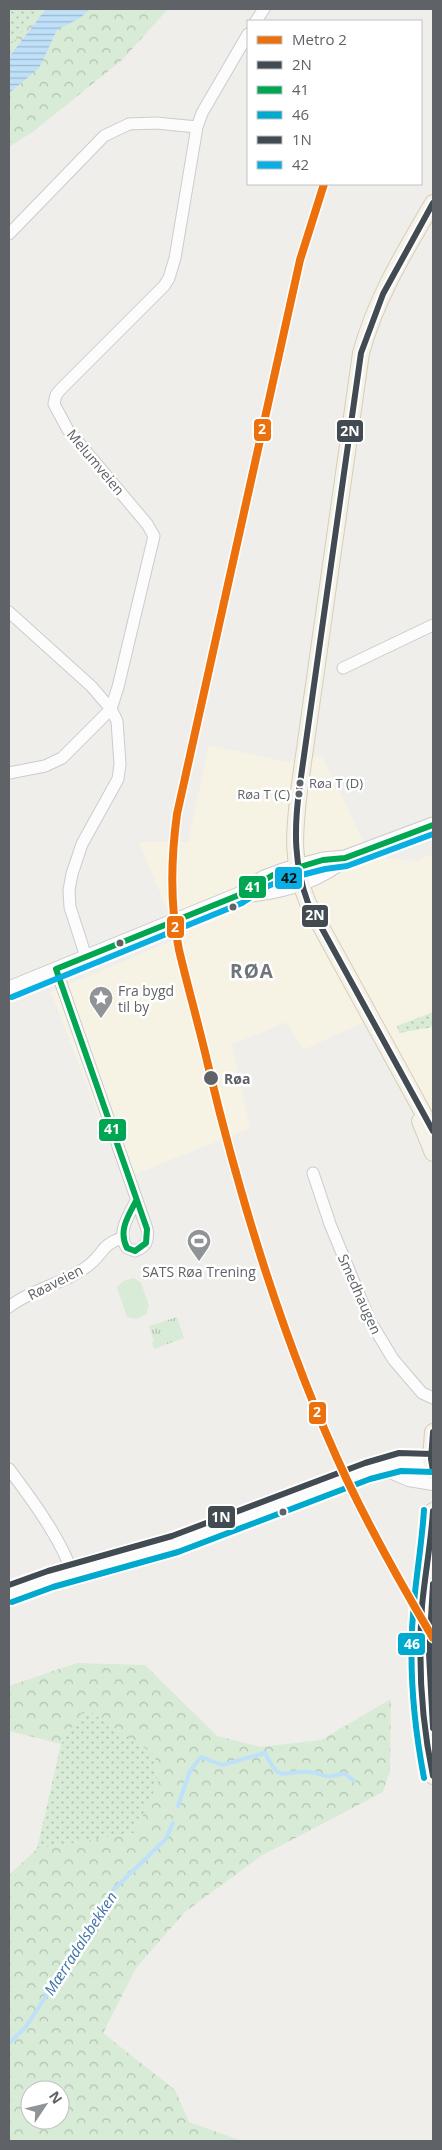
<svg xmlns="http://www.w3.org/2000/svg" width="442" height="2150" viewBox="0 0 442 2150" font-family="'Open Sans',sans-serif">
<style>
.commercial{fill:#f7f3e4}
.grass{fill:url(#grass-dots)}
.forest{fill:url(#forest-crowns);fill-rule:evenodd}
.park{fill:url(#park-tufts)}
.garden{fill:#d8ebd6}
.water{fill:url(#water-rules)}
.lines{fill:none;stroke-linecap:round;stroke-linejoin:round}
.stream{stroke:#bfe0f9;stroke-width:4}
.minor-casing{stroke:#cbcccc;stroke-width:13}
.tertiary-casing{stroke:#cbcccc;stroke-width:16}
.secondary-casing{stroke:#cacacb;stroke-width:17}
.primary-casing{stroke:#d7ceb8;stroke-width:18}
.minor{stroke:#fdfcfc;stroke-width:11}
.tertiary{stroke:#fdfcfc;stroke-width:14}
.secondary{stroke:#fdfcfc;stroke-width:15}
.primary{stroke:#f4f2e9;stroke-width:16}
.bus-1-casing{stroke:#fff;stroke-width:10}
.bus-2-casing{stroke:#fff;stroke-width:10}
.bus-3-casing{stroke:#fff;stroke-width:10}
.bus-4-casing{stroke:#fff;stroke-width:10}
.bus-5-casing{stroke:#fff;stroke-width:10}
.bus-1{stroke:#424a52;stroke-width:6}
.bus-2{stroke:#00a651;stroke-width:6}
.bus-3{stroke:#00a9ce;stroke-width:6}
.bus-4{stroke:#424a52;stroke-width:6}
.bus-5{stroke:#0aaee3;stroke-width:6}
.metro-1-casing{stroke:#fff;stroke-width:11}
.metro-1{stroke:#ec700c;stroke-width:8}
.bus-dot{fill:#5f6368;stroke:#fff;stroke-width:2}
.labels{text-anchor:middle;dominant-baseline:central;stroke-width:5;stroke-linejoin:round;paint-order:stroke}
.bus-label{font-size:13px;fill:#5f6368;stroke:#fff;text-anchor:start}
.street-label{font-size:14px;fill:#5f6368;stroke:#fff}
.poi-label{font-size:14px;fill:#5f6368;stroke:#fff;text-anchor:start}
.stop-label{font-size:14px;font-weight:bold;fill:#5f6368;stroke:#fff;text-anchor:start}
.water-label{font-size:15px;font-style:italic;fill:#4174aa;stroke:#fff}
.district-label{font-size:19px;font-weight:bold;letter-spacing:1px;fill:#70757a;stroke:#fff}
.line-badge{stroke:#fff;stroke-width:2}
.badge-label{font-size:14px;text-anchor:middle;font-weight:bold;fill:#fff}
.pale-badge-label{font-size:14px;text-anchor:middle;font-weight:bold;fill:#111}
</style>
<defs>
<pattern id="grass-dots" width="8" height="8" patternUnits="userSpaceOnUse" patternTransform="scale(1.25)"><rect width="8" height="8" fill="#d8ebd6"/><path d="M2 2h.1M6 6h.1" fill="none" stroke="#b2c2b1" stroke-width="1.8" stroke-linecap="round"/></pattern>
<pattern id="forest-crowns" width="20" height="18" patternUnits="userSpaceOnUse" patternTransform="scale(1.25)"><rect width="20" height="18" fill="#d8ebd6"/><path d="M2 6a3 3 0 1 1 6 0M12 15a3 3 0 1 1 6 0" fill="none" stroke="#b2c2b1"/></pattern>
<pattern id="park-tufts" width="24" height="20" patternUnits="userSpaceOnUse" patternTransform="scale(1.25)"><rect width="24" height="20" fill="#d8ebd6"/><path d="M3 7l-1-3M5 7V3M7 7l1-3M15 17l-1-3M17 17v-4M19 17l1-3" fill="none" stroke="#b2c2b1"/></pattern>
<pattern id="water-rules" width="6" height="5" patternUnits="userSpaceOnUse" patternTransform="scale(1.25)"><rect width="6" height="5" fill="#bfe0f9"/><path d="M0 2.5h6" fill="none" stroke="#9eb9cd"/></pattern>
</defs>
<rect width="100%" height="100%" fill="#efeeea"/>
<!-- commercial -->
<path class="commercial" d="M209,745L285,762L322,756L371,857L416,861L433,854V1117L378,1015L303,1050L287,1022L232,1044L250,1128L123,1179L51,992L179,938L139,842H188Z"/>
<!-- grass -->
<path class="grass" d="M9,9H43L9,47Z
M433,1012V1027L399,1033L397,1026Z
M85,1708L155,1755L158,1783L134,1833L37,1849L61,1744Z"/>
<!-- forest -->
<path class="forest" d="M43,9H168L122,60L34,131L9,147V47Z
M77,1663L145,1665L217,1736L261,1747L321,1740L391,1699L390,1771L383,1792L261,1856L185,1912L136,1968L103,2033L175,2090L189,2122L242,2141H9V1875L37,1849L134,1833L158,1783L155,1755L85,1708L61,1744L9,1731V1686ZM30,2090H60V2120H30Z"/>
<!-- park -->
<path class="park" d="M177,1317L184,1338L154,1349L152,1342L154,1341L149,1326Z"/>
<!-- garden -->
<path class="garden" d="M134,1278L141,1283L149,1305L146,1314L136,1319L127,1317L117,1288L123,1281Z"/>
<!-- water -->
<path class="water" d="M46,9H90L80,18L57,30L39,68L9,93V57Z"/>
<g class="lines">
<!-- stream -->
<path class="stream" d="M178,1806L190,1771L201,1757L222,1765L265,1753C281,1785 282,1770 309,1772C328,1774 322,1780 344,1773L354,1781
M9,2043L25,2028L87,1934L113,1890L166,1839L173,1823"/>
<defs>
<path id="minor" d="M256,21L264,9
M9,234L104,136L129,124L156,123L197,127L202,113L248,34
M9,612L91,686L111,709L117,721L120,764L118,779L82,844L72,874L69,890L70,907L86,957
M343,668L433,625
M9,773L45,766L62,758L111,709L118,687L154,536L147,524L68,430L54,404L56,395L60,390L164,286L169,278L175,258L197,127
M56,969L147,1229C149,1241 146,1247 135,1251L127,1248C116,1233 129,1215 136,1201
M313,1173L330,1224L370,1321L393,1359L422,1393L433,1398
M9,1307C33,1288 65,1284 89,1265C104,1253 101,1245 122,1238
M9,1469C30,1497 62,1540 72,1573"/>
<path id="tertiary" d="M383,1468L409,1479L433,1483
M9,1594L50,1579L175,1544L367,1471L400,1462L433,1463"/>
<path id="secondary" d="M241,895C278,892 316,883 345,858
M9,989L239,895L264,878L283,871L323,860L345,858L433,825"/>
<path id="primary" d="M433,203C405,251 376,298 361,353L299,791C294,833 291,863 308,903L433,1131
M420,1121L433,1153
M433,1432L431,1459L433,1471
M433,1511C432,1533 428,1556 425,1579C417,1644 418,1711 433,1776"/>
</defs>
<!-- minor casing -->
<use href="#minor" class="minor-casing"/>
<!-- tertiary casing -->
<use href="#tertiary" class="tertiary-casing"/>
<!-- secondary casing -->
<use href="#secondary" class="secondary-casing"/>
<!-- primary casing -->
<use href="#primary" class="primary-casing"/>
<!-- minor -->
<use href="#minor" class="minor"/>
<!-- tertiary -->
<use href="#tertiary" class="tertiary"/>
<!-- secondary -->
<use href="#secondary" class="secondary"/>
<!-- primary -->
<use href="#primary" class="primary"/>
<defs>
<path id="bus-1" d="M433,203L383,294L361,353L299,791C294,830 294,865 308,903L433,1131
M433,1432L431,1459L433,1471
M433,1511C431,1543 425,1574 422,1606C418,1663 421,1719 433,1776"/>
<path id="bus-2" d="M136,1201C128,1216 118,1231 127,1248L135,1251L146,1243L147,1229L56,969L239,895L273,875L323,860L345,858L433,825"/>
<path id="bus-3" d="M424,1510C422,1541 417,1571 414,1602C408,1661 413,1720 424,1778
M12,1602L53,1587L178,1552L370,1479L401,1471L433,1472"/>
<path id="bus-4" d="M433,1584L429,1653L433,1728
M9,1585L48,1571L172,1536L365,1463L399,1453L433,1454"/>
<path id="bus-5" d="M12,997L242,903L268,886L286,879L325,869L347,866L433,834"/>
</defs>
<!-- bus-1 casing -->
<use href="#bus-1" class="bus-1-casing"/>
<!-- bus-2 casing -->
<use href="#bus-2" class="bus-2-casing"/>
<!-- bus-3 casing -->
<use href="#bus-3" class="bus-3-casing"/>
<!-- bus-4 casing -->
<use href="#bus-4" class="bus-4-casing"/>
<!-- bus-5 casing -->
<use href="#bus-5" class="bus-5-casing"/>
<!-- bus-1 -->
<use href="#bus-1" class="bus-1"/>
<!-- bus-2 -->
<use href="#bus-2" class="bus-2"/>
<!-- bus-3 -->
<use href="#bus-3" class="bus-3"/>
<!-- bus-4 -->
<use href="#bus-4" class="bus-4"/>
<!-- bus-5 -->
<use href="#bus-5" class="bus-5"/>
<defs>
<path id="metro-1" d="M324,184L300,260L177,814C171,858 170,906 179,950C188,988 199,1026 208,1065C242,1207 285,1348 347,1480C373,1534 402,1586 433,1638"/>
</defs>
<!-- metro-1 casing -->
<use href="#metro-1" class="metro-1-casing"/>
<!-- metro-1 -->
<use href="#metro-1" class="metro-1"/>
</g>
<!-- icons -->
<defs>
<symbol id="sight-pin" viewBox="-11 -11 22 30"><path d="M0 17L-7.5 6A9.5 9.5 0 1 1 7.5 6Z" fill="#919496" stroke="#fff"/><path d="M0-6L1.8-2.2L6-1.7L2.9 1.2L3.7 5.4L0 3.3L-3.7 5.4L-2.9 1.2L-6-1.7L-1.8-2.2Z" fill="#fff"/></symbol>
<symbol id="stadium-pin" viewBox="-11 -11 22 30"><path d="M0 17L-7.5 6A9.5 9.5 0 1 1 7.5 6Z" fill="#919496" stroke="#fff"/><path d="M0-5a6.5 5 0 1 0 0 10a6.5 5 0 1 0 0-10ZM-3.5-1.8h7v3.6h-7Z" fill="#fff"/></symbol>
</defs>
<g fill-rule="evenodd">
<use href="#sight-pin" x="87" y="984" width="28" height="38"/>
<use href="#stadium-pin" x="185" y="1227" width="28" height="38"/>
</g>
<!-- markers -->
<g class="bus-dot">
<circle cx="300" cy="783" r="4.5"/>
<circle cx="299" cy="794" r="4.5"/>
<circle cx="233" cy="907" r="4.5"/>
<circle cx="120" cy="943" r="4.5"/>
<circle cx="211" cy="1078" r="8"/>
<circle cx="283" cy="1512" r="4.5"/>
</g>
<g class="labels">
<!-- bus labels -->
<g class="bus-label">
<text x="309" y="783">Røa T (D)</text>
<text x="290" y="794" text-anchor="end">Røa T (C)</text>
</g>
<!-- street labels -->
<g class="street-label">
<text transform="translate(96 462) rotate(50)">Melumveien</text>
<text transform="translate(55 1282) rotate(-27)">Røaveien</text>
<text transform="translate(360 1294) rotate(66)">Smedhaugen</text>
</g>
<!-- poi labels -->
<g class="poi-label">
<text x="118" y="990">Fra bygd<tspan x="118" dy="16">til by</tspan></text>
<text x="199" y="1271" text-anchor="middle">SATS Røa Trening</text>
</g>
<!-- stop labels -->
<g class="stop-label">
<text x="224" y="1078">Røa</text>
</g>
<!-- water labels -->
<g class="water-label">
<text transform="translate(80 1943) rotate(-57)">Mærradalsbekken</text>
</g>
<!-- district labels -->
<g class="district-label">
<text x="252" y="971">RØA</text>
</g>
</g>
<g class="line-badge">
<rect x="253" y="418" width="19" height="24" rx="5" fill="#ec700c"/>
<rect x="336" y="419" width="28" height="24" rx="5" fill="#424a52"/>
<rect x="274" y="866" width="29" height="24" rx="5" fill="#0aaee3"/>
<rect x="238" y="875" width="29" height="24" rx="5" fill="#00a651"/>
<rect x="301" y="904" width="28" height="24" rx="5" fill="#424a52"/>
<rect x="166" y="915" width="19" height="24" rx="5" fill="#ec700c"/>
<rect x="98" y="1118" width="29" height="24" rx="5" fill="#00a651"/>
<rect x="308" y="1401" width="19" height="24" rx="5" fill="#ec700c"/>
<rect x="207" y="1505" width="29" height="24" rx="5" fill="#424a52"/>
<rect x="397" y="1632" width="29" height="24" rx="5" fill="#00a9ce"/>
</g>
<g class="badge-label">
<text x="262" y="434">2</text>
<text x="350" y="436">2N</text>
<text x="253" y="892">41</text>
<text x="315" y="920">2N</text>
<text x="175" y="932">2</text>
<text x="112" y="1134">41</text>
<text x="317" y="1417">2</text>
<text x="221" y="1522">1N</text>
<text x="412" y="1649">46</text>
</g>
<g class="pale-badge-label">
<text x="289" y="883">42</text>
</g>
<!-- border -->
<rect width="442" height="2150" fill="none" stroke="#5f6368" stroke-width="20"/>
<!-- legend -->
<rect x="247" y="20" width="175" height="165" fill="#ffffff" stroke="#bfc1c3"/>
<rect x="257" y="36" width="25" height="8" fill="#ec700c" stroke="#bfc1c3"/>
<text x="292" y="45" font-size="15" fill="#5f6368">Metro 2</text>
<rect x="257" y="61" width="25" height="8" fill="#424a52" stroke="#bfc1c3"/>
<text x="292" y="70" font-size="15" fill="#5f6368">2N</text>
<rect x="257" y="86" width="25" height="8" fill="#00a651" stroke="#bfc1c3"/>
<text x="292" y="95" font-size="15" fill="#5f6368">41</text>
<rect x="257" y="111" width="25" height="8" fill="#00a9ce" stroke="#bfc1c3"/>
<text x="292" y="120" font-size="15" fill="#5f6368">46</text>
<rect x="257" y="136" width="25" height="8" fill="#424a52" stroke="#bfc1c3"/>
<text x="292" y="145" font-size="15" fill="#5f6368">1N</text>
<rect x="257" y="161" width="25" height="8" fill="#0aaee3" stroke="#bfc1c3"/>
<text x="292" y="170" font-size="15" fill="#5f6368">42</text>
<!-- north arrow -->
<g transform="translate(45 2105) rotate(55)"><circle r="24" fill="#ffffff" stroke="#bfc1c3"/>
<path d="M0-4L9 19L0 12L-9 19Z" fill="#919496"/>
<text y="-8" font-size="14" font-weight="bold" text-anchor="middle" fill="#5f6368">N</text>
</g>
</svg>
